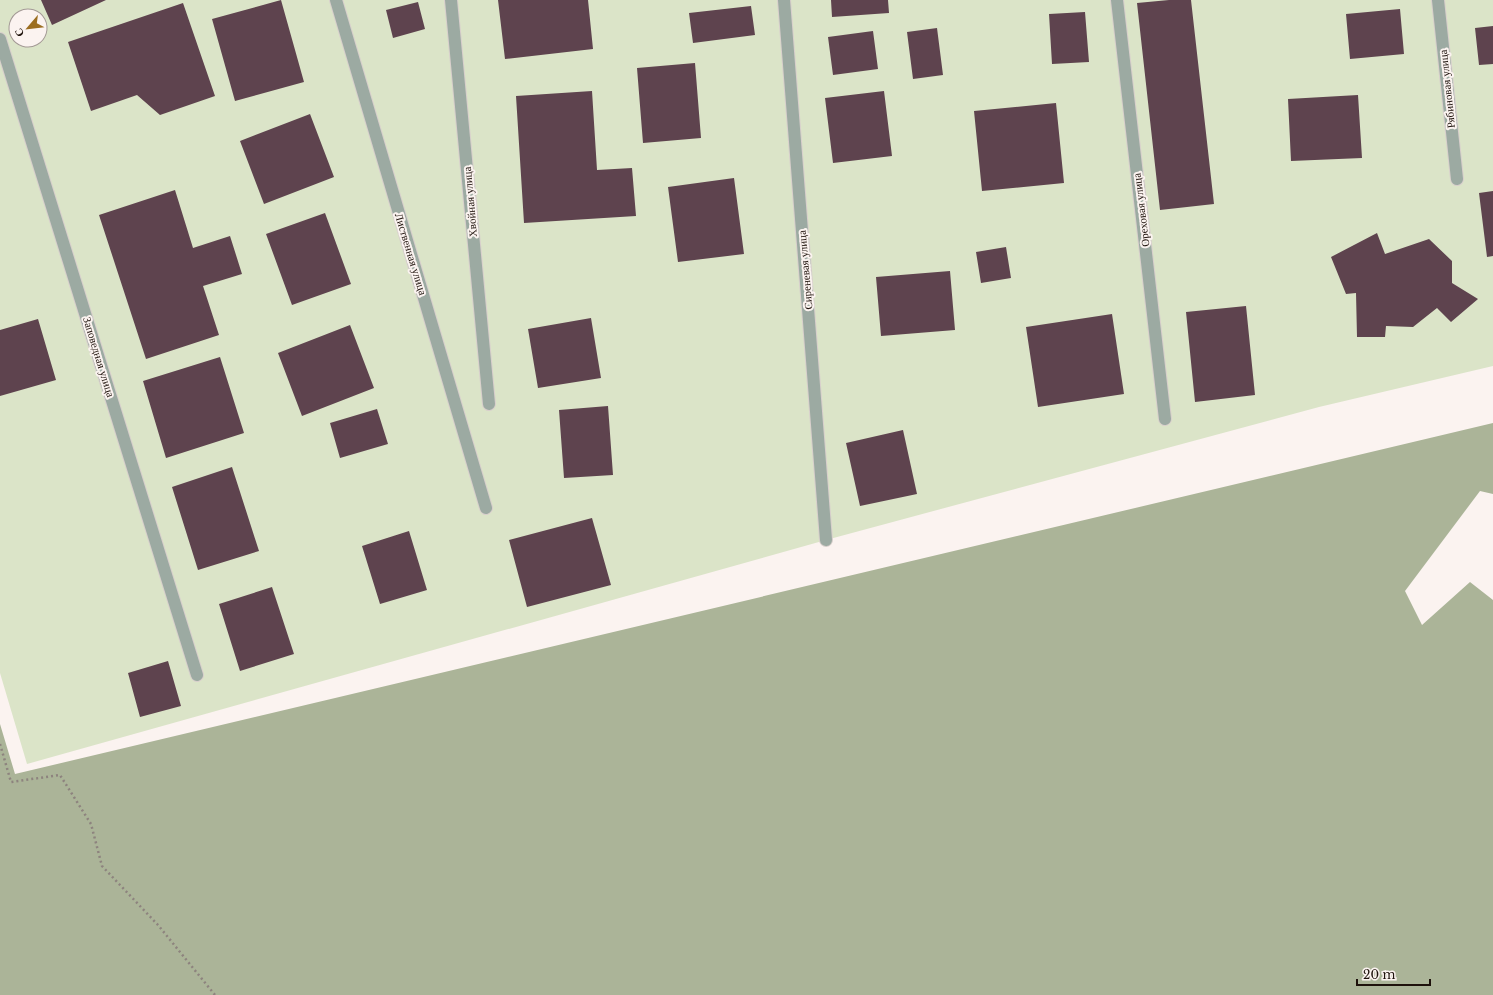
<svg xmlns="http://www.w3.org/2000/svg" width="1493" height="995" viewBox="0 0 1493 995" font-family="'Libre Baskerville',serif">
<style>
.green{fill:#dbe4c8;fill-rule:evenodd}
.forest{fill:#abb498}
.building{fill:#5e434e}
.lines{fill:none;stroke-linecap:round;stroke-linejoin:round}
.street-casing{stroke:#d8cfcc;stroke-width:14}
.path{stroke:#8d837e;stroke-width:2.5;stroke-dasharray:2 3;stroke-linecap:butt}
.street{stroke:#9caaa2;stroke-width:12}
.labels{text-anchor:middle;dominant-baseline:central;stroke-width:4;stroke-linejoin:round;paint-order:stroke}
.street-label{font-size:11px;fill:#1e120c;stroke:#fbf3f0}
</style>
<rect width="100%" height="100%" fill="#fbf3f0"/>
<!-- green -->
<path class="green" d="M0,0H1493V366L1319,407L826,540L27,764L0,673ZM16,16H40V40H16Z"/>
<!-- forest -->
<path class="forest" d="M1493,423V494L1480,491L1405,591L1422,625L1470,582L1493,600V995H0V724L15,774Z"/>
<!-- building -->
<path class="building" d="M41,0H106L52,25Z
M281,0L304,82L235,101L212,19Z
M498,0H588L593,49L505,59Z
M831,0H888L889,13L832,17Z
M1169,0H1191L1214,204L1160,210L1137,3Z
M418,2L425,29L393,38L386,10Z
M183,3L215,96L160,115L137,95L91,111L68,42Z
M751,6L755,35L693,43L689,13Z
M1400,9L1404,54L1350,59L1346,14Z
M1085,12L1089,62L1052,64L1049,14Z
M1493,26V64L1479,65L1475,28Z
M937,28L943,75L913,79L907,32Z
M873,31L878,69L833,75L828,37Z
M695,63L701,138L643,143L637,68Z
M592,91L597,170L632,168L636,216L524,223L516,96Z
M884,91L892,156L833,163L825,98Z
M1358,95L1362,158L1291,161L1288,99Z
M1056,103L1064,183L982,191L974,111Z
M310,114L334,177L264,204L240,141Z
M734,178L744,254L678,262L668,187Z
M175,190L193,248L230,236L242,274L203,286L219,335L146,359L99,215Z
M1493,191V256L1487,257L1479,193Z
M325,213L351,284L292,305L266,234Z
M1377,233L1385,254L1429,239L1452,261V283L1478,299L1451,322L1437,308L1413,327L1386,326L1385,337H1357L1356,293L1346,294L1331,257Z
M1006,247L1011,278L981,283L976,252Z
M950,271L955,330L881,336L876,277Z
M1246,306L1255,395L1195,402L1186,312Z
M1112,314L1124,394L1038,407L1026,327Z
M591,318L601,378L538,388L528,329Z
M38,319L56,380L0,396V330Z
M350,325L374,388L302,416L278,353Z
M220,357L244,433L166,458L143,381Z
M608,406L613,475L564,478L559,410Z
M377,409L388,444L340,458L330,423Z
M903,430L917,494L860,506L846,443Z
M232,467L259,551L198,570L172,487Z
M592,518L611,585L527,607L509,540Z
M409,531L427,590L380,604L362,546Z
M272,587L294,654L240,671L219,604Z
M168,661L181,706L140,717L128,673Z"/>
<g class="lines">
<defs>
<path id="street" d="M336,0L486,508
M451,0L489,404
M784,0L826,540
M1117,0L1165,419
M1438,0L1457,179
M0,39L197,675"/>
</defs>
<!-- street casing -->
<use href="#street" class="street-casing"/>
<!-- path -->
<path class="path" d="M0,744L11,782L60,775L91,824L102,866L158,925L215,995"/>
<!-- street -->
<use href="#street" class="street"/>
</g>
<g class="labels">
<!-- street labels -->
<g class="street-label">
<text transform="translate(1447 89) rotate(-96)">Рябиновая улица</text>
<text transform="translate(470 202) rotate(-95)">Хвойная улица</text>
<text transform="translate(1141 210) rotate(-97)">Ореховая улица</text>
<text transform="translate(411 254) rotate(73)">Лиственная улица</text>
<text transform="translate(805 270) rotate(-95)">Сиреневая улица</text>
<text transform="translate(99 357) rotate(73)">Заповедная улица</text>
</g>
</g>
<!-- north arrow -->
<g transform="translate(28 28) rotate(242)"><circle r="19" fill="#fbf3f0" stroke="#a39995"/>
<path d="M0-3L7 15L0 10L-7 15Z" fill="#9c6e20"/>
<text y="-6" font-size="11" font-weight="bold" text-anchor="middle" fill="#1e120c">С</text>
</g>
<!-- scale -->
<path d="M1357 979v6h73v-6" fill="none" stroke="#1e120c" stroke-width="2"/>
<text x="1363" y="979" font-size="12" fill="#1e120c" stroke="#fbf3f0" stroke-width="3" paint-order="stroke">20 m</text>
</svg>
